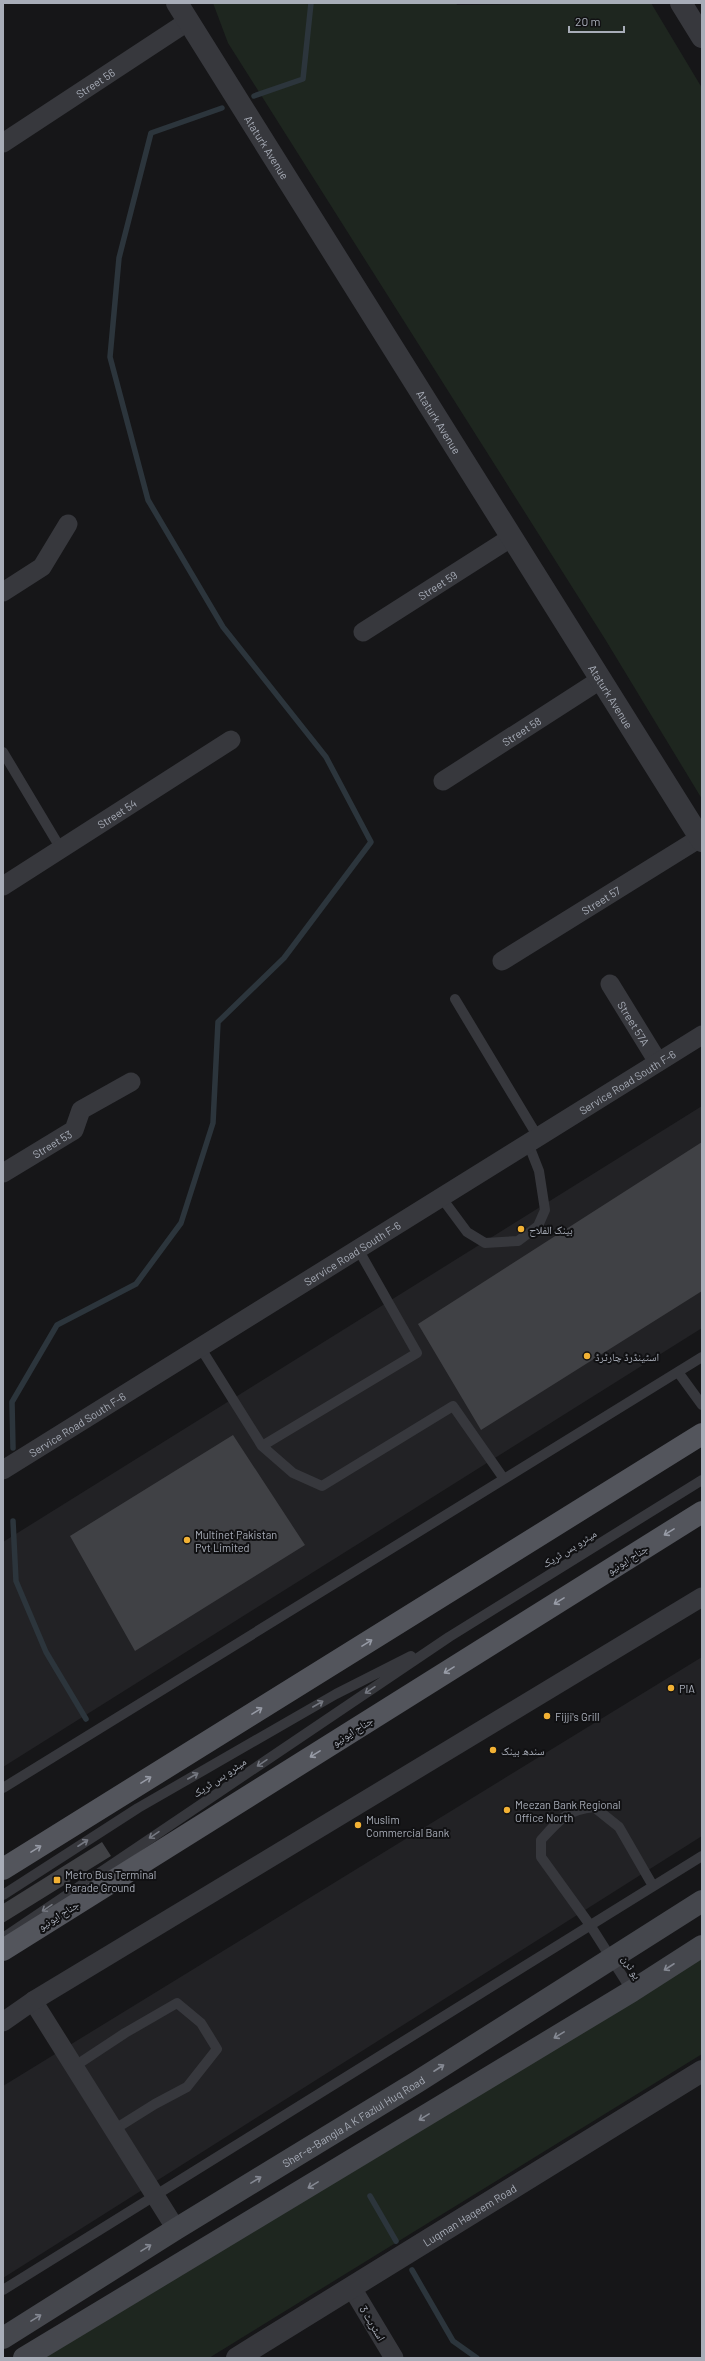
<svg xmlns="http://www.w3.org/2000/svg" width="705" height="2361" viewBox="0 0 705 2361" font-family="Barlow,'Noto Naskh Arabic',sans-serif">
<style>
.built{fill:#222225}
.green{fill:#1e261f}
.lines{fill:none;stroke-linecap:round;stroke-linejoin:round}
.stream{stroke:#2c353c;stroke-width:5.5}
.building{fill:#404145}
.service{stroke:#37383d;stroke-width:10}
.minor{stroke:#37383d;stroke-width:19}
.tertiary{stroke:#37383d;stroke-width:22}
.secondary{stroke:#45474d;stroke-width:22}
.primary{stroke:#53555c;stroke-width:22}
.oneway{stroke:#979ba6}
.oneway2{stroke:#757881}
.oneway3{stroke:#858993}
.poi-dot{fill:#f2b134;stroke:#111113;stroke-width:1.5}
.labels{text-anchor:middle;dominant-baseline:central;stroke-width:4;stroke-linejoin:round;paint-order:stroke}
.street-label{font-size:11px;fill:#a8adb8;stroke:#111113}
.poi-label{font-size:11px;fill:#a8adb8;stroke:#111113;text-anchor:start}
</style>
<rect width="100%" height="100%" fill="#161618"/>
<!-- built -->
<path class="built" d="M702,1106V1328L3,1767V1542Z
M702,1657V1836L3,2278V2086Z"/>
<!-- green -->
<path class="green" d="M213,3H456L457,5L651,3L702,88V799L605,639L228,43Z
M702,1940V2054L209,2358H43Z"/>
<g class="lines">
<!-- stream -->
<path class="stream" d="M254,96L303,79L311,3
M13,1448L12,1402L57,1325L136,1284L181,1223L213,1123L218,1022L284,958L371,842L326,757L223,627L148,500L110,357L119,258L151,133L222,108
M13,1521L16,1581L46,1652L86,1719
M370,2196L396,2241
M412,2270L453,2341L477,2358"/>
</g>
<!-- building -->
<path class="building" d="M702,1142V1291L481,1430L418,1324Z
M233,1435L305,1545L135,1651L70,1536Z
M102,1842L111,1856L3,1923V1904Z"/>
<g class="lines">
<!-- service -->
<path class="service" d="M3,752L61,849
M455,999L538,1137
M441,1197L467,1232L485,1243L518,1241L538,1226L545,1210L539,1171L528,1143
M200,1347L262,1446L293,1473L322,1486L453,1406L504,1479
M678,1372L702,1405
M262,1446L417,1353L358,1249
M3,1788L702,1357
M3,1895L138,1808L336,1694L411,1656
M6,1936L449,1637L702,1480
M632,1991L590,1925L541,1857V1840C559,1820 567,1810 594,1807L619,1827L653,1886
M75,2066L125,2033L177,2003L201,2023L217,2049L187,2087L155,2104L115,2129
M3,2290L702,1856"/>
<!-- minor -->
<g class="minor">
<path id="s1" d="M3,143L187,22"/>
<path d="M3,592L42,567L68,524"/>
<path id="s2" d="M363,632L512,537"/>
<path id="s3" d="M443,781L600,680"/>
<path id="s4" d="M3,886L231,740"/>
<path id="s5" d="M502,961L700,838"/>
<path id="s6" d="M610,984L658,1062"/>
<path id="s7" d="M3,1173L74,1130L81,1110L131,1082"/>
<path id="s8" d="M3,1470L702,1035"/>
<path d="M33,2001L176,2229"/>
<path d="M3,2022L33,2001L702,1597"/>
<path d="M352,2288L394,2358"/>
</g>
<!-- tertiary -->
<g class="tertiary">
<path id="s9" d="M177,3L702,841"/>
<path d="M681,3L702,37"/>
<path id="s10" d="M237,2358L702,2071"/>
</g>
<!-- secondary -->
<g class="secondary">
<path id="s11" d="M3,2338L176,2229L417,2082L702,1901"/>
<path d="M24,2358L632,1991L702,1946"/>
</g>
<!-- primary -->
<path class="primary" d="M3,1869L702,1434
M3,1950L702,1512"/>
</g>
<!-- one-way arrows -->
<defs><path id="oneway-shaft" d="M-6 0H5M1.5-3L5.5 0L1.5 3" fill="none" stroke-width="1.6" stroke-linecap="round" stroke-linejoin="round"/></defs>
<g class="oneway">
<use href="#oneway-shaft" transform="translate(669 1532) rotate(148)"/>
<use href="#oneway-shaft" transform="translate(559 1601) rotate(148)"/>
<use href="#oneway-shaft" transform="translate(367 1643) rotate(-32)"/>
<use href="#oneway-shaft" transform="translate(449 1670) rotate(148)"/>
<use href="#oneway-shaft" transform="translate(257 1711) rotate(-32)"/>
<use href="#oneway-shaft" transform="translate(315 1754) rotate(148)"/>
<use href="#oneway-shaft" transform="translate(146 1780) rotate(-32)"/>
<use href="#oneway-shaft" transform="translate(36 1849) rotate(-32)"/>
</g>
<g class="oneway2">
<use href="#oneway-shaft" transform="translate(370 1690) rotate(146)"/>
<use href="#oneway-shaft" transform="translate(318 1704) rotate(-30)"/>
<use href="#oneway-shaft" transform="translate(262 1763) rotate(146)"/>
<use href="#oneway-shaft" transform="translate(193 1776) rotate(-30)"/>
<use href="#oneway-shaft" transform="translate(154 1835) rotate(146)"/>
<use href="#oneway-shaft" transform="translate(83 1843) rotate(-33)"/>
<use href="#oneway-shaft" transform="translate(47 1908) rotate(146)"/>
</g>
<g class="oneway3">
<use href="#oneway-shaft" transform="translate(669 1967) rotate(147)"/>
<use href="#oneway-shaft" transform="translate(559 2035) rotate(149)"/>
<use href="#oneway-shaft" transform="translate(439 2068) rotate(-33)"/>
<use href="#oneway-shaft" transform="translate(424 2117) rotate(149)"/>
<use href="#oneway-shaft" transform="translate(256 2180) rotate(-31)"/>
<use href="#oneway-shaft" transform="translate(313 2185) rotate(149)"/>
<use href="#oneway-shaft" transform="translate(146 2248) rotate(-32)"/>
<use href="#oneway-shaft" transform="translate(36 2318) rotate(-32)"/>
</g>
<!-- markers -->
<g class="poi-dot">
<circle cx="521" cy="1229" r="4"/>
<circle cx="587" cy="1356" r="4"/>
<circle cx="187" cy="1540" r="4"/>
<circle cx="671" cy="1688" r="4"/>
<circle cx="547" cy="1716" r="4"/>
<circle cx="493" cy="1750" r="4"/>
<circle cx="507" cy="1810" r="4"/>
<circle cx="358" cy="1825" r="4"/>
<rect x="53" y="1876" width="8" height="8" rx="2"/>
</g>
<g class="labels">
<!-- street labels -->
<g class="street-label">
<text stroke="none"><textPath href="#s1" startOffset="110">Street 56</textPath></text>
<text stroke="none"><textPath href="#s9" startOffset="170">Ataturk Avenue</textPath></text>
<text stroke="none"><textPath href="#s9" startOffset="494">Ataturk Avenue</textPath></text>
<text stroke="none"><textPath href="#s2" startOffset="88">Street 59</textPath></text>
<text stroke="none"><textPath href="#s9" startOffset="818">Ataturk Avenue</textPath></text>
<text stroke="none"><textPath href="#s3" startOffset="93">Street 58</textPath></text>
<text stroke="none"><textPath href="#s4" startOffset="135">Street 54</textPath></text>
<text stroke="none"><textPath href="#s5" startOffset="116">Street 57</textPath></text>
<text stroke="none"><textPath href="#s6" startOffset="46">Street 57A</textPath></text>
<text stroke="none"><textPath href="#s8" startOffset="735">Service Road South F-6</textPath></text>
<text stroke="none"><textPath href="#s7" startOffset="57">Street 53</textPath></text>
<text stroke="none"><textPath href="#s8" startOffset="411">Service Road South F-6</textPath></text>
<text stroke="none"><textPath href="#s8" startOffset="87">Service Road South F-6</textPath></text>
<text transform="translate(569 1548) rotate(-32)">میٹرو بس ٹریک</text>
<text transform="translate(627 1559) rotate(-32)">جناح ایونیو</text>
<text transform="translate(352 1731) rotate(-32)">جناح ایونیو</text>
<text transform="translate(219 1777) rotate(-34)">میٹرو بس ٹریک</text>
<text transform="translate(58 1915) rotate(-32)">جناح ایونیو</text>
<text transform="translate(632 1967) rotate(58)">یو ٹرن</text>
<text stroke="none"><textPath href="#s11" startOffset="412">Sher-e-Bangla A K Fazlul Huq Road</textPath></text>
<text stroke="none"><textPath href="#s10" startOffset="273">Luqman Haqeem Road</textPath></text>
<text transform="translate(373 2323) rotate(59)">اسٹریٹ 3</text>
</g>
<!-- poi labels -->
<g class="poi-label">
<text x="529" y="1229">بینک الفلاح</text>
<text x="595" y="1356">اسٹینڈرڈ چارٹرڈ</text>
<text x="195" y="1534">Multinet Pakistan<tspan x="195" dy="13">Pvt Limited</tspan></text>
<text x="679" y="1688">PIA</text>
<text x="555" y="1716">Fijji's Grill</text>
<text x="501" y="1750">سندھ بینک</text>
<text x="515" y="1804">Meezan Bank Regional<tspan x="515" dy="13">Office North</tspan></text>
<text x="366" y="1819">Muslim<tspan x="366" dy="13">Commercial Bank</tspan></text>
<text x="65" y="1874">Metro Bus Terminal<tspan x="65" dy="13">Parade Ground</tspan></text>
</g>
</g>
<!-- border -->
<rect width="705" height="2361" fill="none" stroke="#a8adb8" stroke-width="8"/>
<!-- scale -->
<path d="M569 26v6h55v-6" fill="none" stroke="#a8adb8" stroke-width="2"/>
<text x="575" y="26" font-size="12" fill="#a8adb8" stroke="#111113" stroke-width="3" paint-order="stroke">20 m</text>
</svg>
